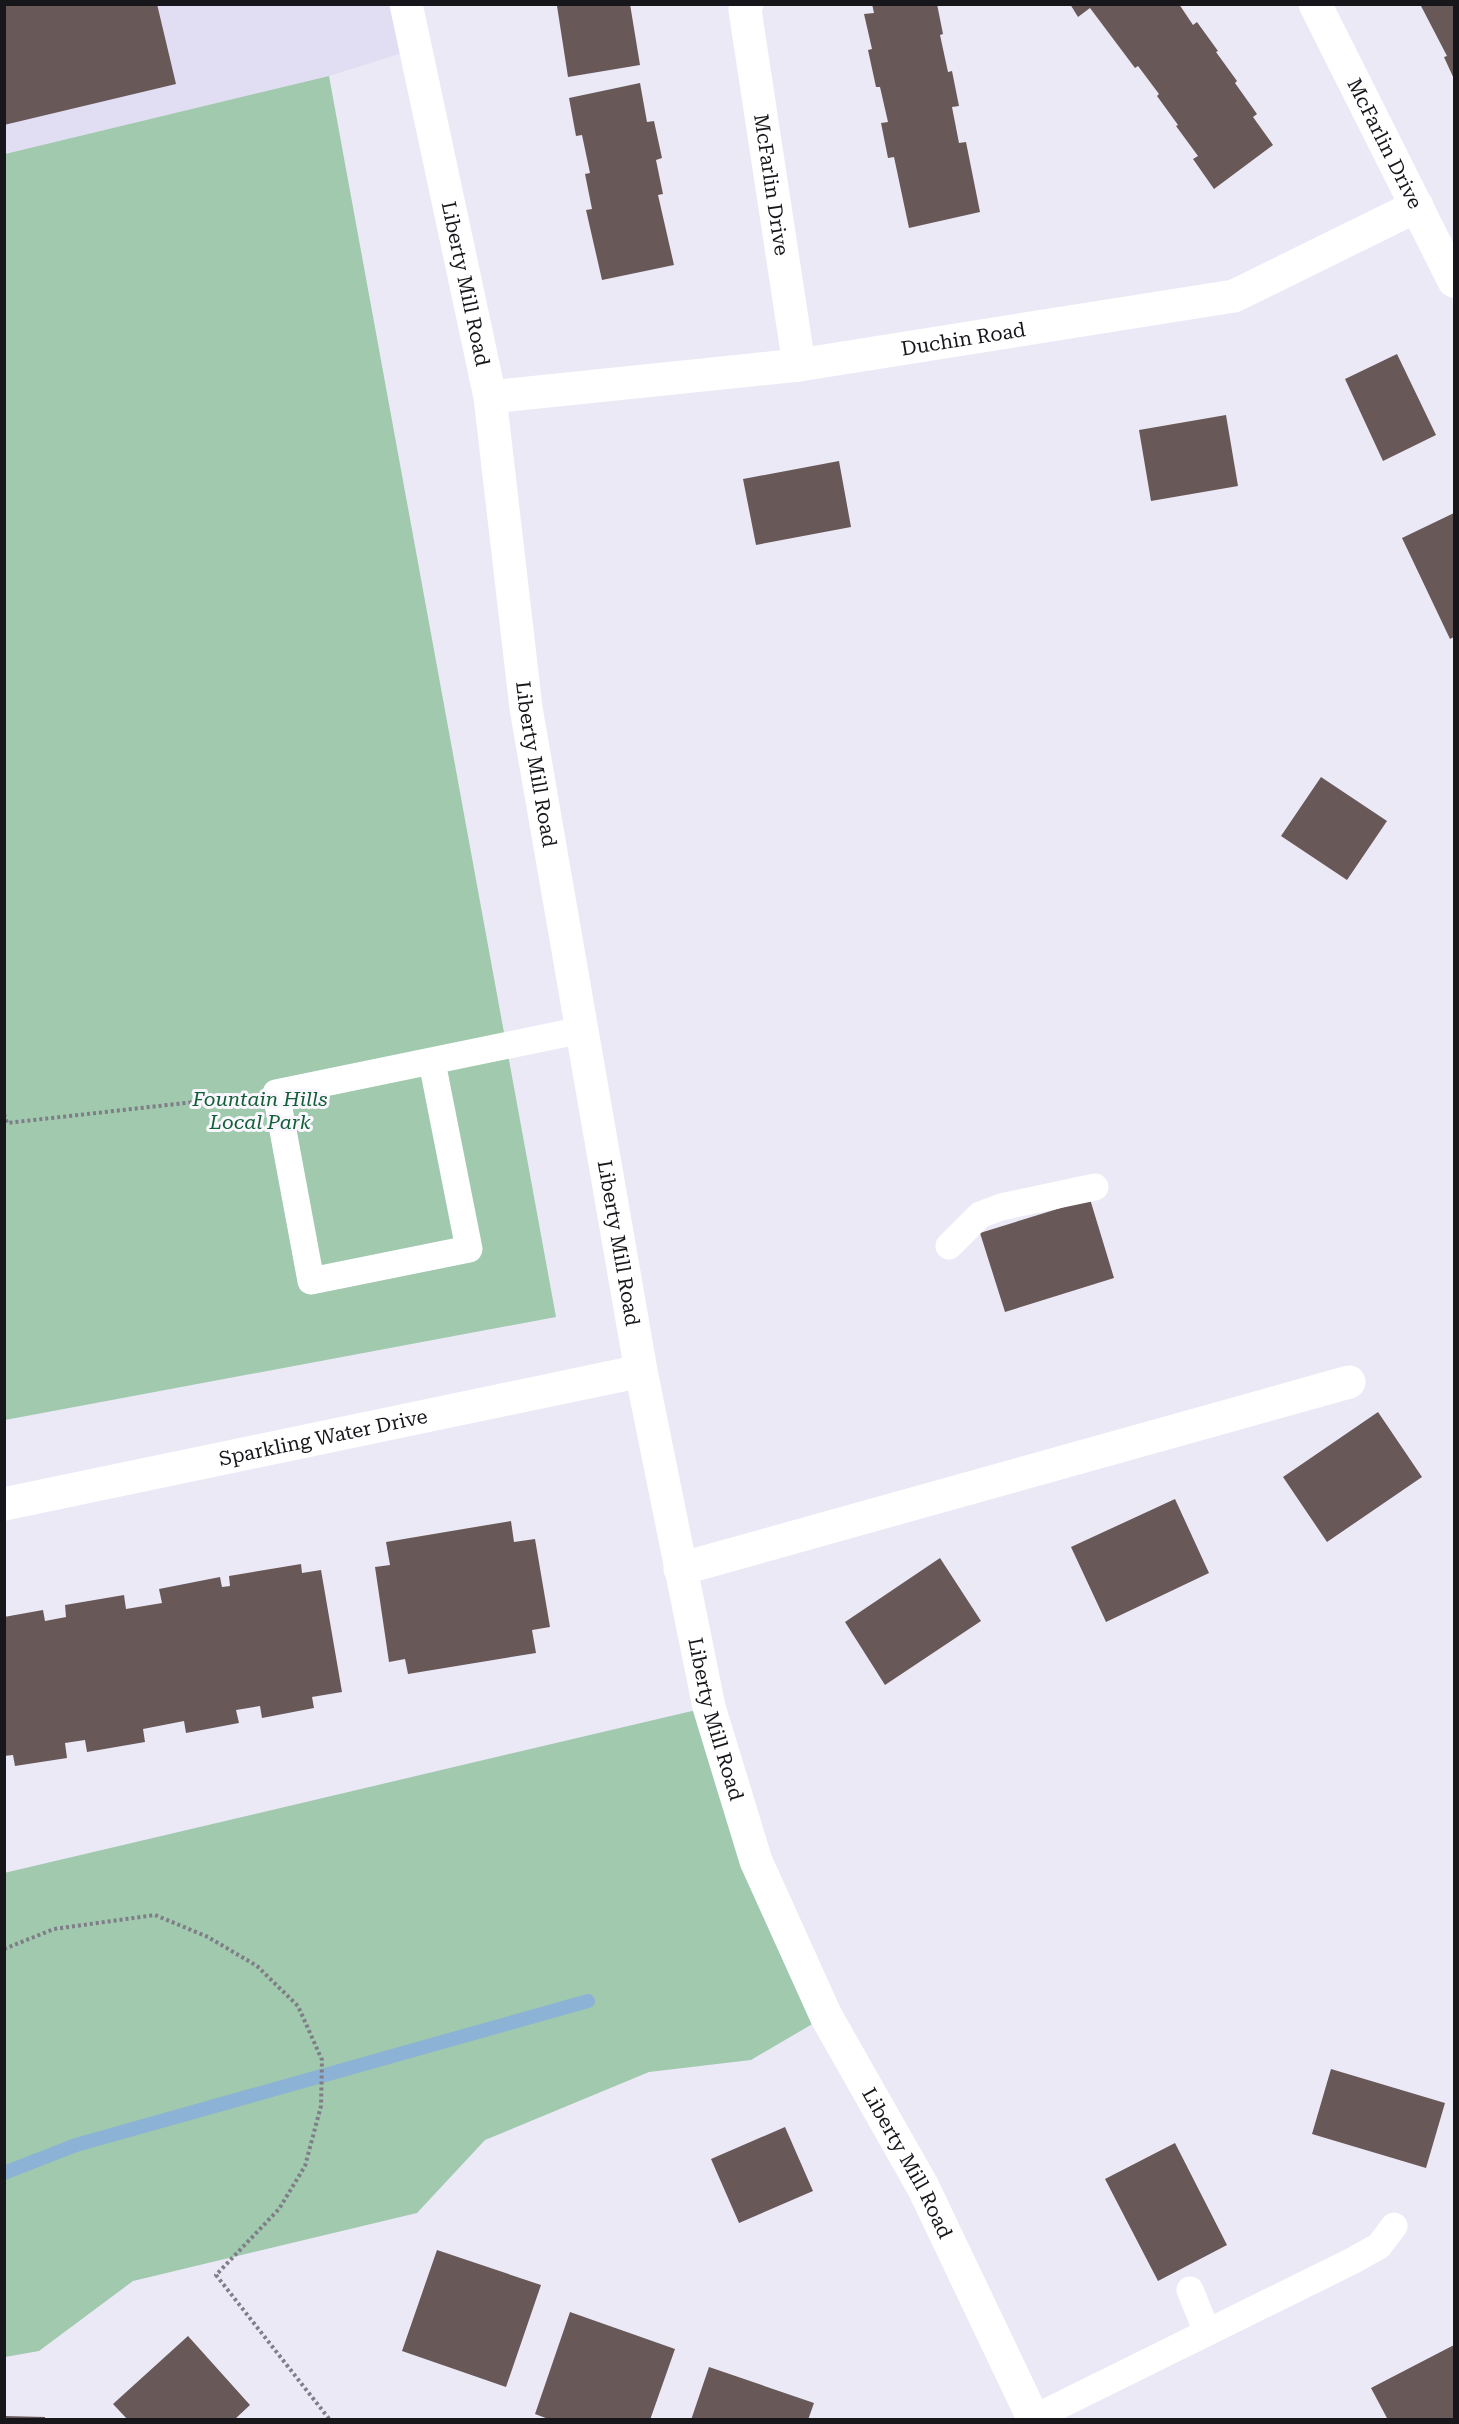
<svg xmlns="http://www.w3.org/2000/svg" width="1459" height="2424" viewBox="0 0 1459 2424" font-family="'Roboto Serif',serif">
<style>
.built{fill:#e1ddf2}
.green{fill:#a0c9ae}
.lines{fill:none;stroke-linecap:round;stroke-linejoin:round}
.stream{stroke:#8cb2d5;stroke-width:14}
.building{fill:#685958}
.path{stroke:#7f7d87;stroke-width:4;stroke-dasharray:3 3;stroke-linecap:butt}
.lane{stroke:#fff;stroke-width:27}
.street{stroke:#fff;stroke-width:33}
.secondary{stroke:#fff;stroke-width:33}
.labels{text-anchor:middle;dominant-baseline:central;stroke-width:6;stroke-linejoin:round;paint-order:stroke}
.street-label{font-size:20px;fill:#17161b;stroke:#f9f7fd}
.park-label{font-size:20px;font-style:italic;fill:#115e37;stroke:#f9f7fd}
</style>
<rect width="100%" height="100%" fill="#ece9f7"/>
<!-- built -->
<path class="built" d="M4,5H406L415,49L329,76L5,154Z"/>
<!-- green -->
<path class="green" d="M329,76L556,1317L5,1420V154Z
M709,1707L826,2016L751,2060L649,2072L485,2140L417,2213L133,2281L39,2351L5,2357L4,1873Z"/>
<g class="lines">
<!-- stream -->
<path class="stream" d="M4,2173L76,2145L588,2001"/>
</g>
<!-- building -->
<path class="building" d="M4,4H157L176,84L4,125Z
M560,4H630L640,65L568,77L557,6Z
M872,4H937L943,34L940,35L948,72L952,71L959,106L952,107L959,143L966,142L980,212L909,228L894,157L888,158L881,123L888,122L880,87H876L868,50L872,49L864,14L874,13Z
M1070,4H1179L1193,25L1197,22L1218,51L1216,52L1237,81L1235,83L1257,114L1253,117L1273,145L1214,189L1193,159L1198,156L1176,126L1178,125L1157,96L1159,94L1138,66L1135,68L1090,8L1078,17Z
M1420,4H1454V79L1444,57L1447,56Z
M640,83L647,122L654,121L662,158L656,160L663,194L658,195L674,265L602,280L586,210L592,209L585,174L590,173L582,135L576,136L569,98Z
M1397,354L1436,435L1383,461L1345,379Z
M1226,415L1238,486L1151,501L1139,430Z
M839,461L851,527L756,545L743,479Z
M1454,513V637L1450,639L1402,538Z
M1321,777L1387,821L1347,880L1281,836Z
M1090,1199L1114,1278L1005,1312L980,1233Z
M1378,1412L1422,1477L1327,1542L1283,1477Z
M1175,1499L1209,1573L1106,1622L1071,1547Z
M511,1521L514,1542L535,1539L550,1627L532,1630L536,1653L408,1674L405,1659L389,1662L375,1567L390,1565L386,1542Z
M940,1558L981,1621L885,1685L845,1622Z
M301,1564L302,1573L321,1570L342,1692L312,1697L314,1708L262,1718L260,1706L236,1710L239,1723L186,1733L184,1721L143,1729L145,1742L87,1752L85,1740L65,1743L67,1758L15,1766L13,1755L4,1756V1617L43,1610L45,1621L66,1617L65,1605L124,1595L126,1609L162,1603L159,1589L220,1577L222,1587L230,1586L229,1576Z
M1331,2069L1445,2103L1426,2168L1312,2134Z
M785,2127L813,2191L739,2223L711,2159Z
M1175,2143L1227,2245L1158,2281L1105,2179Z
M437,2250L541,2285L506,2387L402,2351Z
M570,2312L675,2349L650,2420H551L535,2414Z
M188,2336L250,2405L234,2420H128L113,2404Z
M1454,2345V2420H1388L1371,2388Z
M709,2367L814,2403L808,2420H691Z
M4,2416L45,2417V2420H4Z"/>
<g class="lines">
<!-- path -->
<path class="path" d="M4,1114L7,1123L239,1097
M4,1949L54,1929L155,1915L208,1937L257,1966L298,2006L322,2060L321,2106L305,2166L279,2209L216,2275L330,2420"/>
<!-- lane -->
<path class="lane" d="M432,1062L469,1249L311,1281L276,1093L582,1030
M949,1246L980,1215L1001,1207L1095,1187
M1190,2290L1207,2332
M1034,2418L1352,2261L1379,2246L1394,2226"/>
<!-- street -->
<g class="street">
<path id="s1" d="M747,4L745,10L799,365"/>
<path id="s2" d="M1315,4L1454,281"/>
<path id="s3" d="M490,397L799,365L1234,296L1417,206"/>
<path id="s4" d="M4,1504L641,1371"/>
<path d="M680,1569L1349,1382"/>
</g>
<!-- secondary -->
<path class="secondary" id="s5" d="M406,4L490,397L526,708L641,1371L709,1707L756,1861L826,2016L923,2187L1034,2420"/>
</g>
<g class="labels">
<!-- street labels -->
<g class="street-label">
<text stroke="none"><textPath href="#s2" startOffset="156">McFarlin Drive</textPath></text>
<text stroke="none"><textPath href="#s1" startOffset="183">McFarlin Drive</textPath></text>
<text stroke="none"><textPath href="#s5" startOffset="286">Liberty Mill Road</textPath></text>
<text stroke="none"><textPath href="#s3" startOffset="477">Duchin Road</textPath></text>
<text stroke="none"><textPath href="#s5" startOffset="772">Liberty Mill Road</textPath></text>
<text stroke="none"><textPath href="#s5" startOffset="1258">Liberty Mill Road</textPath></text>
<text stroke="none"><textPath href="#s4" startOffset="326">Sparkling Water Drive</textPath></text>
<text stroke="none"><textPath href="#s5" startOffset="1744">Liberty Mill Road</textPath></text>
<text stroke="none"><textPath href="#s5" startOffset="2230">Liberty Mill Road</textPath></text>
</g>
<!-- park labels -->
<g class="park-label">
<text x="260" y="1099">Fountain Hills<tspan x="260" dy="23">Local Park</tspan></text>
</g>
</g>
<!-- border -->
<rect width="1459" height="2424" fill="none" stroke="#17161b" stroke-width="12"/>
</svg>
